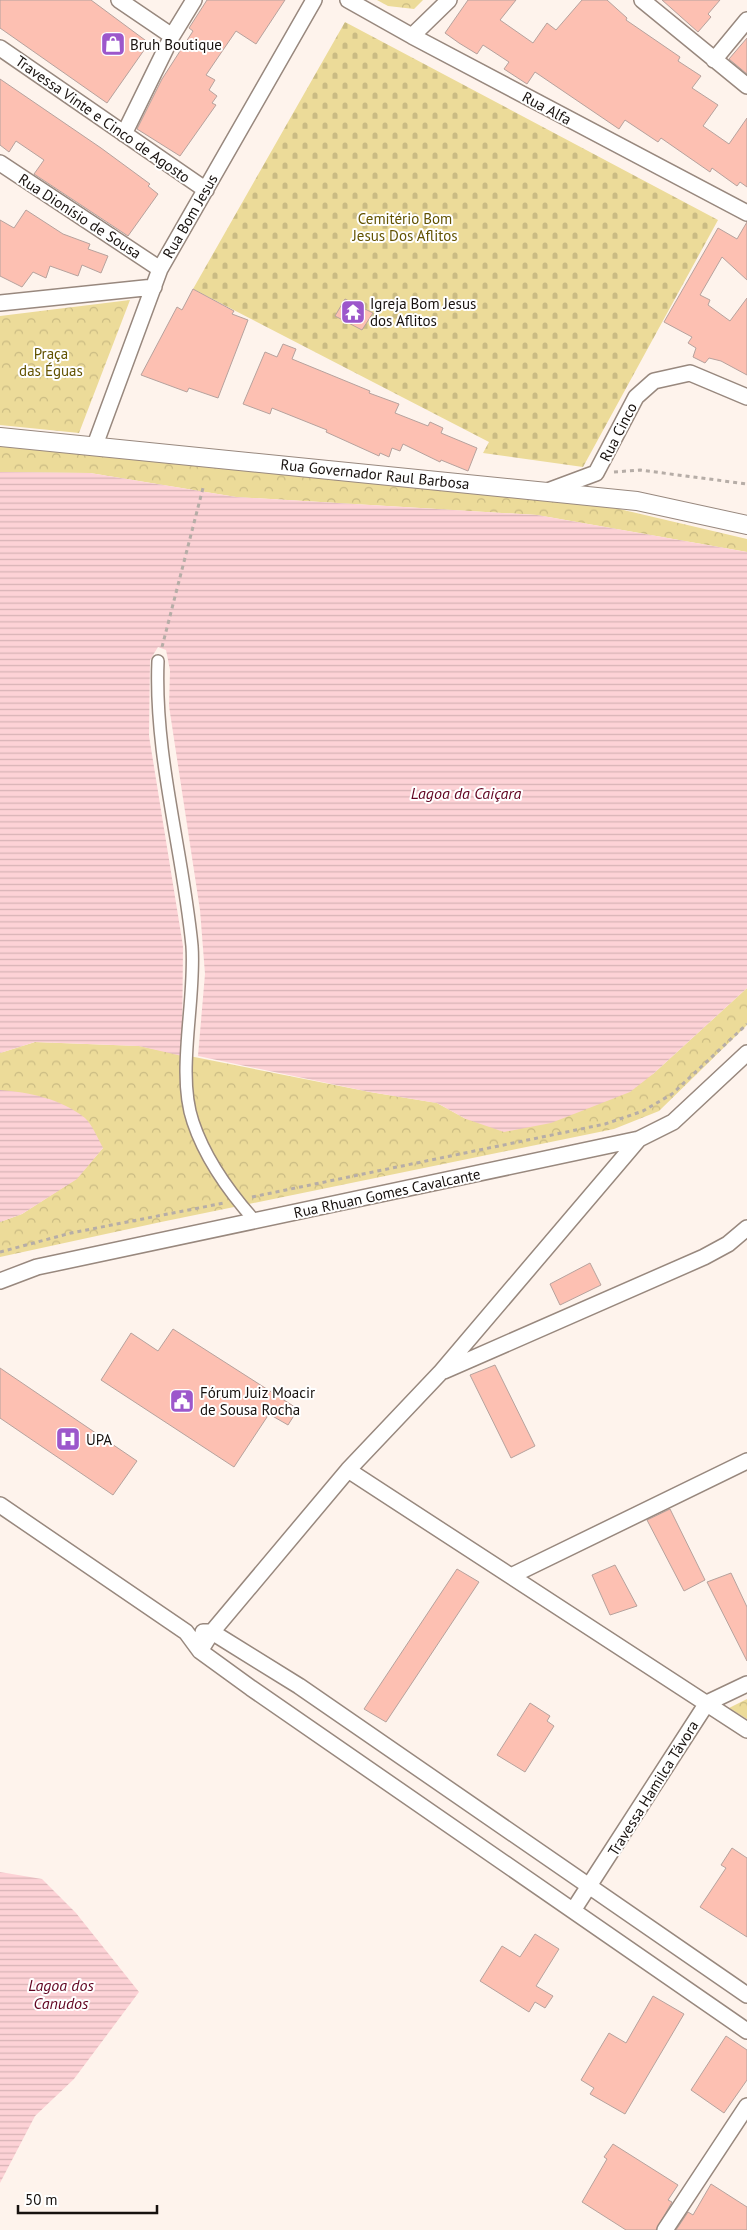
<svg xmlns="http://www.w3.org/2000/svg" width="747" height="2230" viewBox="0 0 747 2230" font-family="'PT Sans',sans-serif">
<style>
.cemetery{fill:url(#cemetery-stones)}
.park{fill:url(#park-crowns)}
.water{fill:url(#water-rules)}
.building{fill:#fdc0b2;stroke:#b6a29d}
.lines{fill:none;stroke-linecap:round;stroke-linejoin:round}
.pedestrian-casing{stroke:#98887e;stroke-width:14}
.minor-casing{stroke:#98887e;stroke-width:18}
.tertiary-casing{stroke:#98887e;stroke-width:20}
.path{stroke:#b6ada7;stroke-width:3;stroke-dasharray:4 4;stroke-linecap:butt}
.pedestrian{stroke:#fff;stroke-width:11}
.minor{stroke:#fff;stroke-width:15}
.tertiary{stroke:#fff;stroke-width:18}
.labels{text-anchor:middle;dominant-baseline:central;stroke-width:4;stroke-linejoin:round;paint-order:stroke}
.poi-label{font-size:15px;fill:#17110e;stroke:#fff;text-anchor:start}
.street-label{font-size:15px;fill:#17110e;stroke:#fff}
.park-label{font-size:15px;fill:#625200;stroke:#fff}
.water-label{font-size:16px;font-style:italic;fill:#620622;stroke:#fff}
</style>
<defs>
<pattern id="cemetery-stones" width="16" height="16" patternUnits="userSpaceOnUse" patternTransform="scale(1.25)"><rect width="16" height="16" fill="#ecdb99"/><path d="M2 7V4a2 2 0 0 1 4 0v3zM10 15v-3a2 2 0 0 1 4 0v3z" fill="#cabb83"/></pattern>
<pattern id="park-crowns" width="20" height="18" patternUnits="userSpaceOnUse" patternTransform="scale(1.25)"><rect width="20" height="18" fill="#ecdb99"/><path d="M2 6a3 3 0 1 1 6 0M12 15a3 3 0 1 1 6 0" fill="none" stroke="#cabb83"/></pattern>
<pattern id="water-rules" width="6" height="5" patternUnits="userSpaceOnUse" patternTransform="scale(1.25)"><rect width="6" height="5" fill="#fdd2d6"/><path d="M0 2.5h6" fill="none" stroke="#d8b3b6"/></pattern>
</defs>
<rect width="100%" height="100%" fill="#fef3ec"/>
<!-- cemetery -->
<path class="cemetery" d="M345,22L718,220L583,467L483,453L489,442L193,289Z"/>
<!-- park -->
<path class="park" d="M377,0H423L414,9L388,6Z
M130,300L79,433L0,425V316Z
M0,445L598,504L747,539V552L537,515L236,497L90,473L0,472Z
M747,988V1025L659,1111L614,1129L161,1222L0,1257V1222L22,1214L76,1179L103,1148L0,1090V1053L35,1042L139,1046L370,1092L437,1103L466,1119L653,1074Z
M747,1699V1719L729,1708Z"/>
<!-- water -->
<path class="water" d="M0,472L90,473L236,497L537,515L747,552V988L653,1074L630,1092L551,1123L504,1132L466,1119L437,1103L370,1092L198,1056L205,974L200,910L169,706L170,670L166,650L158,647L150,660L149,736L183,946L182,1056L139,1046L35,1042L0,1053Z
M0,1090C28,1092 62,1099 85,1118C92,1124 98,1139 103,1148L77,1179L22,1214L0,1222Z
M0,1872L42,1879L76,1913L139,1992L74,2079L35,2116L0,2183Z"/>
<!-- building -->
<path class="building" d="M0,0H91L149,43L107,103L0,28Z
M207,0H285L256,44L236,31L223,50L206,75L215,80L209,90L217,96L212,103L216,105L180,156L137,129L162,79L193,31L189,28Z
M468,0H516L500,20L533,43L547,23L556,30L582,0H607L627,18L626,20L680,57L678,61L701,76L692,88L718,105L703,126L729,144L747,118V187L740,182L737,186L712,168L710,172L661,138L658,142L625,120L619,129L535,72L527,84L504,69L509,62L483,45L477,54L459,43L445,33Z
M662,0H720L708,14L711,17L698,32Z
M747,38V74L729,59Z
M0,79L101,148L150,184L148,186L158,194L128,236L34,174L44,160L16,141L9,152L0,145Z
M26,210L63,234L90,244L88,249L108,256L101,273L82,265L78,276L50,266L46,278L33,272L22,287L0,276V220L14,228Z
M747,222V280L722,257L700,295L710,300L708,305L730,321L747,298V375L721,361L709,358L705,363L693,357L696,348L688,343L692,337L664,322L718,228L737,239Z
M193,289L234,311L232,314L248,320L218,398L189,388L187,392L141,375L177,307L182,310Z
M345,299L373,313L362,330L335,316Z
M283,344L296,349L292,359L370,391L369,393L399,404L395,413L428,426L430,422L443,428L441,433L477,448L468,471L441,460L440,462L403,444L400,451L392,448L389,457L380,453L379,456L326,432L327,430L272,408L270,414L243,404L265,352L277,357Z
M590,1263L601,1285L560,1305L550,1284Z
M173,1329L298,1409L288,1425L269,1414L234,1467L101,1380L131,1333L158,1351Z
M495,1365L535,1446L511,1458L470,1375Z
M0,1368L137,1461L113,1495L0,1418Z
M670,1509L705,1580L684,1591L647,1520Z
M615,1565L637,1606L610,1615L592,1575Z
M457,1569L479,1582L386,1722L364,1709Z
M731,1573L747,1607V1661L707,1582Z
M530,1703L550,1716L547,1721L554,1726L525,1772L497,1755Z
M732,1848L747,1858V1937L700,1907L726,1868L721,1865Z
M535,1934L559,1949L536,1986L553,1996L545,2008L535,2002L529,2012L480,1981L502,1946L520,1957Z
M653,1996L684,2014L625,2114L590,2094L594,2088L581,2080L609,2033L626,2043Z
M726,2036L747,2050V2080L724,2113L691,2090Z
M613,2144L678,2185L668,2200L672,2202L656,2230H626L582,2202L607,2159L604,2157Z
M711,2184L747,2207V2230H676L688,2212L693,2215Z"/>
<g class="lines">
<defs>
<path id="pedestrian" d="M158,661C154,756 183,851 192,946C196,1000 176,1073 193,1122C205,1158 230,1193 255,1221"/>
<path id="minor" d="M119,0L172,36
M348,0L412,36L747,213
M642,0L747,86
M412,36L449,0
M0,48L206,190
M714,60L747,20
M124,134L172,36L194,0
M0,163L160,269
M0,303L154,287
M95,445L160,269L314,0
M545,492L596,473L636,397L654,381L690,373L747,397
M0,1281L37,1267L639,1139L673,1122L747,1053
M444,1371L704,1257L728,1244L747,1228
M348,1470L747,1730
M0,1505L186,1632L200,1651L251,1688L747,2031
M511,1576L747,1461
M203,1632H212L299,1686L747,1995
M200,1651L212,1632L348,1470L440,1373L639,1139
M574,1909L707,1703L747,1684
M665,2230L747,2106"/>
<path id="tertiary" d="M0,437L637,501L747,525"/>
</defs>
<!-- pedestrian casing -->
<use href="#pedestrian" class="pedestrian-casing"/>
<!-- minor casing -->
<use href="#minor" class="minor-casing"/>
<!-- tertiary casing -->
<use href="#tertiary" class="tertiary-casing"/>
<!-- path -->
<path class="path" d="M614,472L640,470L747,484
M162,647L203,488
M252,1197L605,1124L643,1111L672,1094L747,1024
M0,1252L71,1233L224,1203"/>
<!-- pedestrian -->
<use href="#pedestrian" class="pedestrian"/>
<!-- minor -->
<use href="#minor" class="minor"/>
<!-- tertiary -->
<use href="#tertiary" class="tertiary"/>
</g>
<!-- icons -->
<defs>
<symbol id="shop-square" viewBox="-11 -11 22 22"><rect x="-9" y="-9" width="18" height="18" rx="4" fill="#9c57cb" stroke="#fff"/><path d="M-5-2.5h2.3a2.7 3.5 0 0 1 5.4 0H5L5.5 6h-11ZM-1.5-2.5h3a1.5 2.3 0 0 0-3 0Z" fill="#fff"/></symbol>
<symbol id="temple-square" viewBox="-11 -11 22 22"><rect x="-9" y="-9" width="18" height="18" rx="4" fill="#9c57cb" stroke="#fff"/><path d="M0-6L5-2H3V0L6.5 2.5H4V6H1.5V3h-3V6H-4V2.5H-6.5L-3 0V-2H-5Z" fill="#fff"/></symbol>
<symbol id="civic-square" viewBox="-11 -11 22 22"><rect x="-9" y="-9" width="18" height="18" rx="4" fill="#9c57cb" stroke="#fff"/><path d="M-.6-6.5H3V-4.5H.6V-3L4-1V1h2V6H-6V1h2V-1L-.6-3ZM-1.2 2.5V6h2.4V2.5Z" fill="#fff"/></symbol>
<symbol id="hospital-square" viewBox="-11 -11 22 22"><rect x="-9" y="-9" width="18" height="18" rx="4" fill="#9c57cb" stroke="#fff"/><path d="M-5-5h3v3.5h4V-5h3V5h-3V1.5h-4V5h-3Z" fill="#fff"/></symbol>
</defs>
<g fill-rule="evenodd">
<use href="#shop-square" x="99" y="30" width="28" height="28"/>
<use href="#temple-square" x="339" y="298" width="28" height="28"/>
<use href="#civic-square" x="168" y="1387" width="28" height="28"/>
<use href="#hospital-square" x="54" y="1425" width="28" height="28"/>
</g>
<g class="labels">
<!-- poi labels -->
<g class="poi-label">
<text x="130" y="44">Bruh Boutique</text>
<text x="370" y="303">Igreja Bom Jesus<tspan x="370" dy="17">dos Aflitos</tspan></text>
<text x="200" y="1392">Fórum Juiz Moacir<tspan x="200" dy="17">de Sousa Rocha</tspan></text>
<text x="86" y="1439">UPA</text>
</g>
<!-- street labels -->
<g class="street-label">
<text transform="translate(547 108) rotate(28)">Rua Alfa</text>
<text transform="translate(103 119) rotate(35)">Travessa Vinte e Cinco de Agosto</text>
<text transform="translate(80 216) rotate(33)">Rua Dionísio de Sousa</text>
<text transform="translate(190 216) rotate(-60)">Rua Bom Jesus</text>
<text transform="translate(618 432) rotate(-63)">Rua Cinco</text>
<text transform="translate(375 474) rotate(6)">Rua Governador Raul Barbosa</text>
<text transform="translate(387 1193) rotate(-12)">Rua Rhuan Gomes Cavalcante</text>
<text transform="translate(653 1788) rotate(-58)">Travessa Hamilca Távora</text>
</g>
<!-- park labels -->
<g class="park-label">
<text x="405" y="218">Cemitério Bom<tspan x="405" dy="17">Jesus Dos Aflitos</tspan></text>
<text x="51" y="353">Praça<tspan x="51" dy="17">das Éguas</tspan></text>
</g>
<!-- water labels -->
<g class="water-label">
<text x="466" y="793">Lagoa da Caiçara</text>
<text x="61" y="1985">Lagoa dos<tspan x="61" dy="18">Canudos</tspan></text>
</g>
</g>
<!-- scale -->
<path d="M18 2205v8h139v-8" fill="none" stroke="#17110e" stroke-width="2.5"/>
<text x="25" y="2205" font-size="15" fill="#17110e" stroke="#ffffff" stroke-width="4" paint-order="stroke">50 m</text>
</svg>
